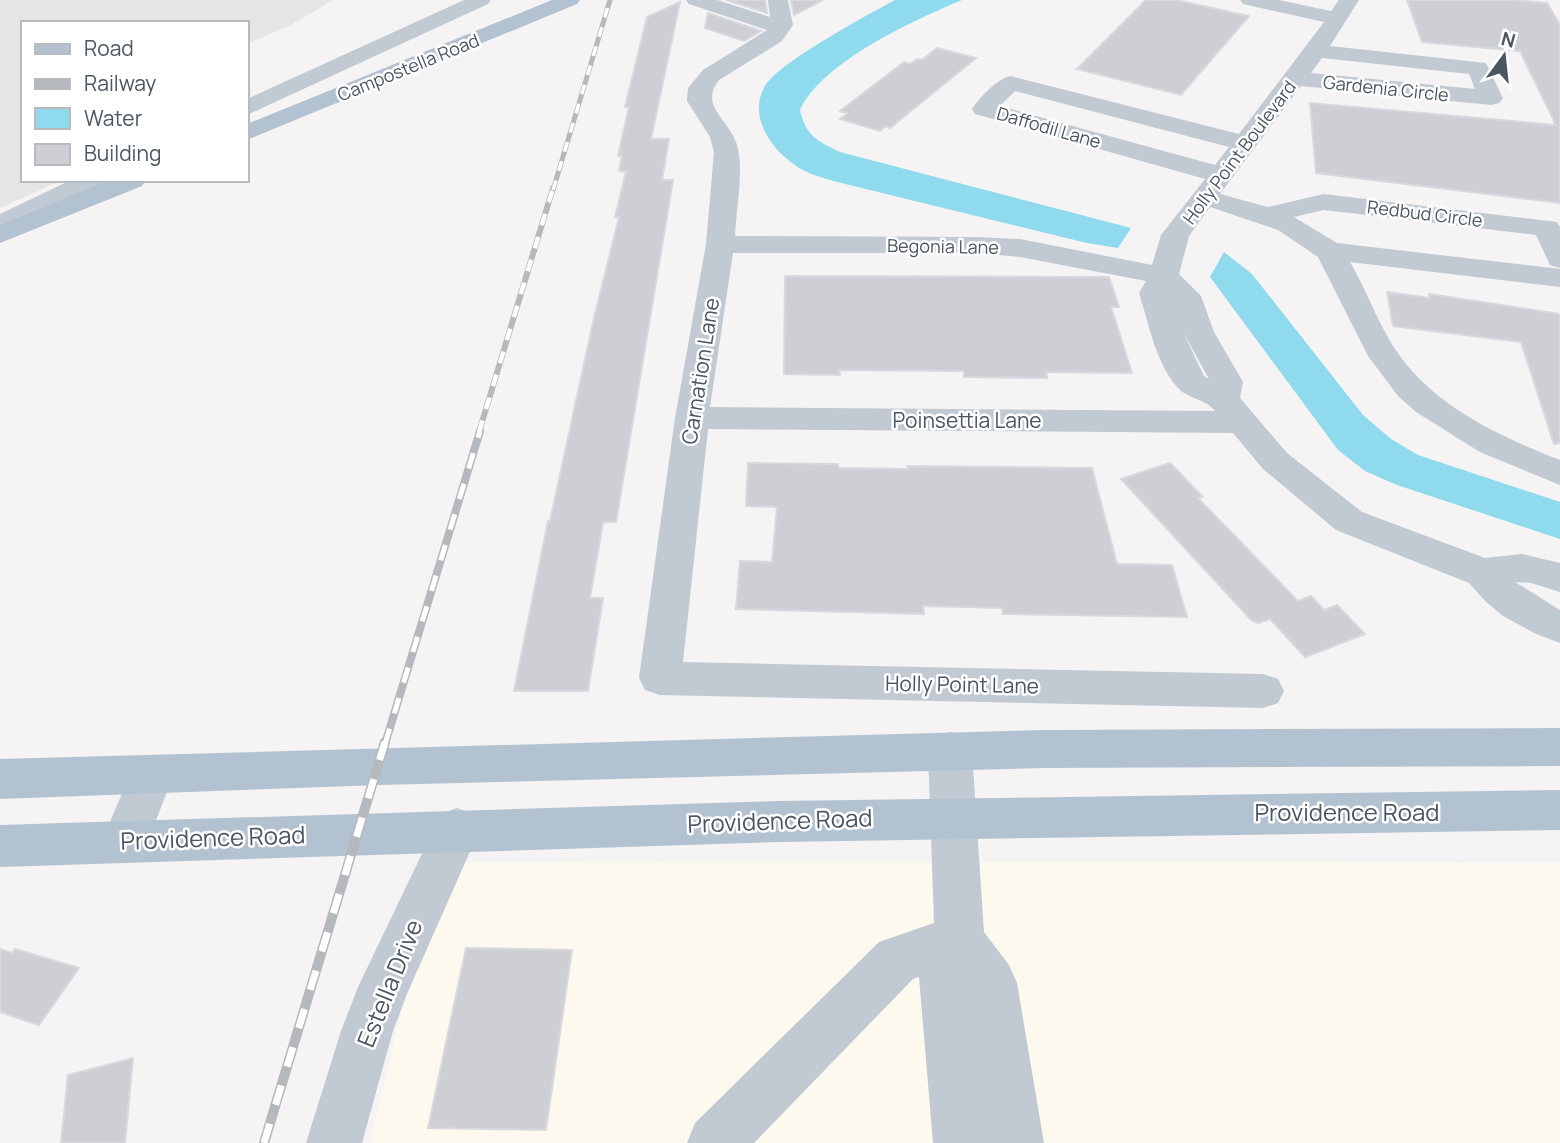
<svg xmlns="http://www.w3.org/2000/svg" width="1560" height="1143" viewBox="0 0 1560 1143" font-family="Manrope,sans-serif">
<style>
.commercial{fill:#fdf9ef}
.education{fill:#e6e4e5}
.water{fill:#90daee}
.building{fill:#cdcfd5;stroke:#d7d9de;stroke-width:2}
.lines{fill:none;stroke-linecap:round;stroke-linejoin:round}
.minor{fill:#c1cad2;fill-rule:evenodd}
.major{fill:#b3c2d1;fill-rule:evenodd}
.rail-far3-casing{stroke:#b5b8bd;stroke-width:5}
.rail-far2-casing{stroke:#b5b8bd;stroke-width:6}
.rail-far1-casing{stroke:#b5b8bd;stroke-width:8}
.rail-casing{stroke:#b5b8bd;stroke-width:10}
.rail-far3{stroke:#fff;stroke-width:3.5;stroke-dasharray:10;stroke-linecap:butt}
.rail-far2{stroke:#fff;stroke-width:4.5;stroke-dasharray:12;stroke-linecap:butt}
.rail-far1{stroke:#fff;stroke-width:5;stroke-dasharray:16;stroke-linecap:butt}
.rail{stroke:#fff;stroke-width:7;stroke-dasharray:20;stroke-linecap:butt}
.labels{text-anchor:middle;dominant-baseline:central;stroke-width:5;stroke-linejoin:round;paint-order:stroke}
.far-street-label{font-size:18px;fill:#4a5661;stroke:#fff}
.street-label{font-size:21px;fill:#4a5661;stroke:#fff}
.near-street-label{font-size:24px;fill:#4a5661;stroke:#fff}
</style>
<rect width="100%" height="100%" fill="#f5f3f3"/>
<!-- commercial -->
<path class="commercial" d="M461,862L1560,863V1143H370L406,993Z"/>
<!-- education -->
<path class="education" d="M0,0H333L291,25L247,44V23H23V180H62L0,208Z"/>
<!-- water -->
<path class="water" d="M895,0H962C914,20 822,62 800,110C806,136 817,141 840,152L1131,228L1118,248L1087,243L833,181C824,178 812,175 803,170C775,155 746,118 765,86C778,63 869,14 895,0Z
M1224,252L1252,274L1363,415L1391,439L1418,455L1560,502V539L1397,485L1365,471L1338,450L1210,277Z"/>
<!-- building -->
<path class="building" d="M726,0H765L767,13Z
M791,0H823L794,15Z
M1146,0H1176L1249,16L1181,95L1077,69Z
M1407,0H1513L1547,3L1560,25V203L1316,173L1310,103L1556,125L1520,51L1422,42Z
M680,2L651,139H669L662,180H673L616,522H603L590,598H603L588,691H514L548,521H550L594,318L619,217H615L626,172L619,171L622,156H618L629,107H625L647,17Z
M708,13L761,31L744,41L705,28Z
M937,48L976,58L890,128L886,126L880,131L840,119L848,113L840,111L904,62L910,64L917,59L922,60Z
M785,276L1109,277L1119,307H1111L1132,373L1046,372L1047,378L964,377V371L839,370L840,375L784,374Z
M1387,292L1430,298L1429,294L1560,314V443L1554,444L1521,342L1393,326Z
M748,463L838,464V468L908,469V466L1092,468L1117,564L1172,565L1187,617L1003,614L1002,608L923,606L924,614L736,609L740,561L772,562L777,507L746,506Z
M1170,463L1203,497L1198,498L1298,601L1311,596L1324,610L1337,605L1365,634L1305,657L1270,619L1258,623L1252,621L1121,479Z
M466,948L572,950L546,1130L428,1128Z
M0,949L12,953L15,949L79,968L39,1025L0,1012Z
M133,1058L125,1143H61L68,1075Z"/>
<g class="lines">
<!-- minor -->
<path class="minor" d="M464,0H491L488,4L247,115V99Z
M686,0H717L770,17L768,0H788L793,25L782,41L719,80C699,105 728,119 736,142C745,166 736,209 735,236L978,237L1020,239L1152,265L1161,235L1205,179L975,114L972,109C980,97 996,80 1010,76L1239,134L1324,22L1243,4L1240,0H1279L1331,11L1339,0H1359L1330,46L1486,63L1503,98L1499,103L1491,105L1301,86L1220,194L1268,207L1324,194L1557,222L1560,227V268L1550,265L1536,235L1324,210L1294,217L1337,243L1560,269V287L1350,262C1367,291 1378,324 1397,352C1435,407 1499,436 1560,460V485L1480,452L1416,412L1398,396L1368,356L1318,257L1278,230L1210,207L1189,236L1179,274L1201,296L1214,332L1243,382L1240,398L1287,453L1362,512L1485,558L1522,554L1560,563V592L1531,583L1515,582L1560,610V643L1534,633L1503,616L1485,601L1469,583L1336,530L1263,469L1233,433L708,429L683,662L1263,674L1278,679L1284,691L1278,703L1263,708L660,695L645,690L639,678L675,418L706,244L714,152L710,137L687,101L688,88L703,70L767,30L689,4ZM1322,58L1469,74L1475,89L1311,73ZM1015,91L1229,147L1215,165L1000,106ZM733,253H978L1020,257L1146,281L1139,293C1149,324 1156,364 1178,388C1188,399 1206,399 1215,411L710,407ZM1183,332L1209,379L1204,376Z
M71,180H106L102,186L0,232V214Z
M950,732L966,738L972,751L984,932L1009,965L1017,983L1044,1143H933L919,977L913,979L754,1143H687L695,1123L879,942L934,923L928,751L934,738Z
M152,755L168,760L174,774L142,856L125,862L108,856L102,841L136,760Z
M457,808L473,814L480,829L407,994L393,1031L362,1143H306L341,1031L358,987L441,814Z"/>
<!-- major -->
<path class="major" d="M552,0H580L577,4L247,140V124Z
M109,180H146L142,186L0,243V225Z
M1560,728V766L1043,768L379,785L0,799V759L1043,730Z
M1560,790V830L780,842L0,867V825L780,801Z"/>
<defs>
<path id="rail-far3" d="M553,190L610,0"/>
<path id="rail-far2" d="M479,432L553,188"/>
<path id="rail-far1" d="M385,744L480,431"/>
<path id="rail" d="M264,1143L385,742"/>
</defs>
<!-- rail-far3 casing -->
<use href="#rail-far3" class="rail-far3-casing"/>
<!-- rail-far2 casing -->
<use href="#rail-far2" class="rail-far2-casing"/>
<!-- rail-far1 casing -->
<use href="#rail-far1" class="rail-far1-casing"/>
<!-- rail casing -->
<use href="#rail" class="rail-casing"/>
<!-- rail-far3 -->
<use href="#rail-far3" class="rail-far3"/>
<!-- rail-far2 -->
<use href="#rail-far2" class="rail-far2"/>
<!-- rail-far1 -->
<use href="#rail-far1" class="rail-far1"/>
<!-- rail -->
<use href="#rail" class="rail"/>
</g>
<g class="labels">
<!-- far-street labels -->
<g class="far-street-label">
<text transform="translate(408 67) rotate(-22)">Campostella Road</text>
<text transform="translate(1386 88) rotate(6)">Gardenia Circle</text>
<text transform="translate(1049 127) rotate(16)">Daffodil Lane</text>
<text transform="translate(1239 152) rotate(-53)">Holly Point Boulevard</text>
<text transform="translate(1425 213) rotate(7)">Redbud Circle</text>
<text transform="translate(943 246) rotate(1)">Begonia Lane</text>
</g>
<!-- street labels -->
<g class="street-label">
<text transform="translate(700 371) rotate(-81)">Carnation Lane</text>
<text x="967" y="420">Poinsettia Lane</text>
<text transform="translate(962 684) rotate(1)">Holly Point Lane</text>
</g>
<!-- near-street labels -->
<g class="near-street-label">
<text x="1347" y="811">Providence Road</text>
<text transform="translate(780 820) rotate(-2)">Providence Road</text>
<text transform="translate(213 837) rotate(-2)">Providence Road</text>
<text transform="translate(389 983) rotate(-68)">Estella Drive</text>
</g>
</g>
<!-- legend -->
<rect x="21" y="21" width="228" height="161" fill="#ffffff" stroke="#b7bbc0" stroke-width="2"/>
<rect x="35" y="44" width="35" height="10" fill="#b3c2d1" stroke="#b7bbc0" stroke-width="2"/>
<text x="84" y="56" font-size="21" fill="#4a5661">Road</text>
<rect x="35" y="79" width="35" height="10" fill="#b5b8bd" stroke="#b7bbc0" stroke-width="2"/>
<text x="84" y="91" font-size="21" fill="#4a5661">Railway</text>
<rect x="35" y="108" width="35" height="21" fill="#90daee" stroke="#b7bbc0" stroke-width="2"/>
<text x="84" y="126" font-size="21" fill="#4a5661">Water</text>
<rect x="35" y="144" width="35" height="21" fill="#cdcfd5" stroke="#b7bbc0" stroke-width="2"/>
<text x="84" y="161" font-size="21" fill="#4a5661">Building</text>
<!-- north arrow -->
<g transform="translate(1504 56) rotate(15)" stroke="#ffffff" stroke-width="5" paint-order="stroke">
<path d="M0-5L12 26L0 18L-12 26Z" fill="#4a5661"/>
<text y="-10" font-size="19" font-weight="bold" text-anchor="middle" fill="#4a5661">N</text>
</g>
</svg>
